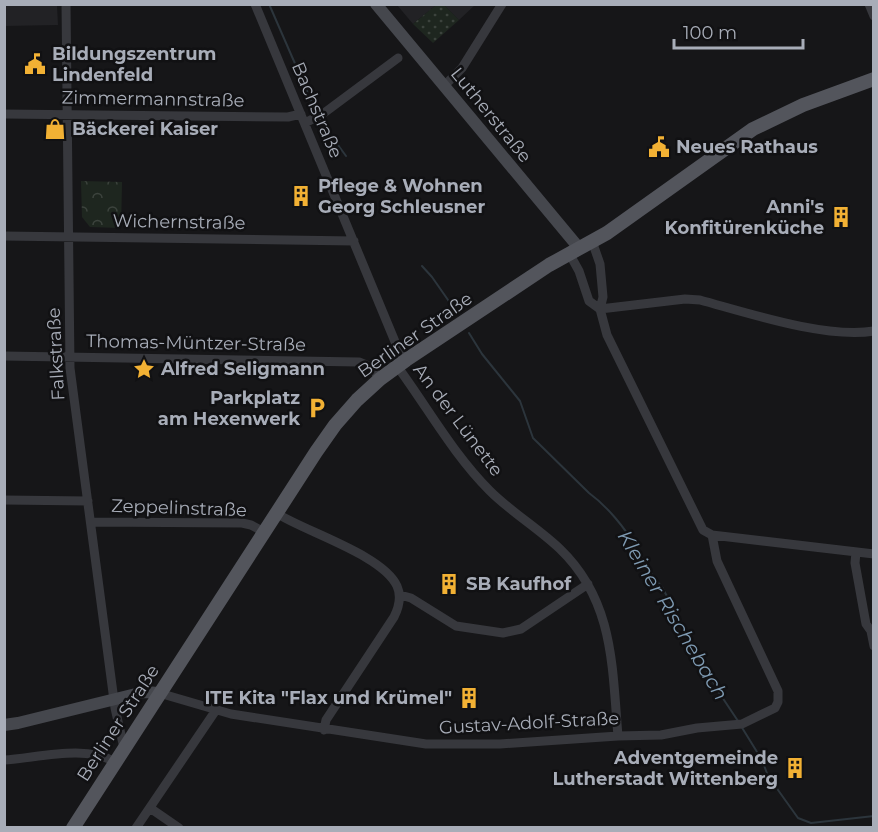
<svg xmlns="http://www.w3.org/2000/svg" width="878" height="832" viewBox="0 0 878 832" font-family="Montserrat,sans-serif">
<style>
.built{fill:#222225}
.grass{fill:url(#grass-dots)}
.forest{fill:url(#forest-crowns)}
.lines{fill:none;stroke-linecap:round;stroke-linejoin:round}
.stream{stroke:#2c353c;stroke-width:2}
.street{stroke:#37383d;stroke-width:9}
.secondary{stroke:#45474d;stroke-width:12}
.primary{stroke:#53555c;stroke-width:14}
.labels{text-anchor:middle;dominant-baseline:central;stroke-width:5;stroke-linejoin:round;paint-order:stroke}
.poi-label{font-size:18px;font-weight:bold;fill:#a8adb8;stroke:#111113;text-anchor:start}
.street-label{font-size:18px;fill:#a8adb8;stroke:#111113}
.water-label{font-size:20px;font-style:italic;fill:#7f9bb3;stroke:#111113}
</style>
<defs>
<pattern id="grass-dots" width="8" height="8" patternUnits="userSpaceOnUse" patternTransform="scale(1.5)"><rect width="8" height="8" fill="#1e261f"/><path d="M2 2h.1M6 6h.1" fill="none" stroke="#3c433d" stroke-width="1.8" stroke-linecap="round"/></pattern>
<pattern id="forest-crowns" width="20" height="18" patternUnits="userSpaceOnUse" patternTransform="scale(1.5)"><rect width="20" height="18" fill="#1e261f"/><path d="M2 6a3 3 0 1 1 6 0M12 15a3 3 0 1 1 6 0" fill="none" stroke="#3c433d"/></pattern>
</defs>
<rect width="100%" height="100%" fill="#161618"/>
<!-- built -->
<path class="built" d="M4,5H57L58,25L5,26Z
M397,5H436L413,24Z
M444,5H475L459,20Z"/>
<!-- grass -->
<path class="grass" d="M436,5H444L459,20L433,43L413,24Z"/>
<!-- forest -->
<path class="forest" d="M81,181L122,182L121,228L90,227L82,217Z"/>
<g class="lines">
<!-- stream -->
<path class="stream" d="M269,4L317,114
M325,127L346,156
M422,266L432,277L455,310
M469,333L482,354L520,401L533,438L589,493C607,506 625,528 636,547C644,562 650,575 662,587L718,691L738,721
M741,726L762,760L768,776L798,818L811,823L874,816"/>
<!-- street -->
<path class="street" d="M66,4L70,368L115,708L124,748
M255,4L396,344L406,360
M869,4L874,16
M444,86L462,68L502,4
M4,114L288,117L301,114
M305,123L324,113L398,58
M4,236L354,241
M592,241L600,264L603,297L600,309L607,335L703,530L712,535L874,554
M569,253L579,271L589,301L600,309
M600,309L685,299L700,300C748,313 826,339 874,331
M4,356L359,362L371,367L380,379
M397,366C428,408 453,454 490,491C511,512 538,528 560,549C614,601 612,666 618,736
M4,500L88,501
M276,513C306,532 383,555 397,586C402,597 399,607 394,617L326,720L324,730
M91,522L242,523L251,525L264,532
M856,552L855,563L866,624L871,631L874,646
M400,595L411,598L456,626L503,633L521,629L588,584
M159,693L231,714L426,744H500L618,736L661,735L697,728L742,724L775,708L778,702V691L717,561L712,535
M4,760C37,758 86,744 115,762
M150,808L179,828
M136,828L216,710"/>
<!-- secondary -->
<path class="secondary" d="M376,4L579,248
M4,725L18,723L144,692L159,693"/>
<!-- primary -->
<path class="primary" d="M73,828L316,452L335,425L357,400L380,379L406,360L549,265L607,233L753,129L803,105L874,79"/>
</g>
<!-- icons -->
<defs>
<symbol id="civic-bare" viewBox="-9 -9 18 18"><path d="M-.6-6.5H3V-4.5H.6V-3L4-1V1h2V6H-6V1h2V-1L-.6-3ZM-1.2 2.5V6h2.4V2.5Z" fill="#f2b134" stroke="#111113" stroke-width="2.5" paint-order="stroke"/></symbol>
<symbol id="shop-bare" viewBox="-9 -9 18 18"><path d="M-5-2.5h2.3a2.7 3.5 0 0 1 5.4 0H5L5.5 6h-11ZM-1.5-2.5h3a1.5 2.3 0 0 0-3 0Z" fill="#f2b134" stroke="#111113" stroke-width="2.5" paint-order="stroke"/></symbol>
<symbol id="building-bare" viewBox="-9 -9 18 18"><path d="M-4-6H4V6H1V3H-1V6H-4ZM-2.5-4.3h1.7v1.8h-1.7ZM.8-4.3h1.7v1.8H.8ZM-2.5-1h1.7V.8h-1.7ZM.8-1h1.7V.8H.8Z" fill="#f2b134" stroke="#111113" stroke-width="2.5" paint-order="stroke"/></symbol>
<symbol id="sight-bare" viewBox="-9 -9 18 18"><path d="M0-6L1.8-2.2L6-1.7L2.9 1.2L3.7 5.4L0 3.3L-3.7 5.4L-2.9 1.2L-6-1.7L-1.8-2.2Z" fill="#f2b134" stroke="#111113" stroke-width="2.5" paint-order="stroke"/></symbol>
<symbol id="parking-bare" viewBox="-9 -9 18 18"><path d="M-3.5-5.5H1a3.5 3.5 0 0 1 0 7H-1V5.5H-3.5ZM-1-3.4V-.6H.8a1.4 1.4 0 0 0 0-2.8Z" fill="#f2b134" stroke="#111113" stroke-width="2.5" paint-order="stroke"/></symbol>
</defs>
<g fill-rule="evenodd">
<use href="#civic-bare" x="20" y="49" width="30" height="30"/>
<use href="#shop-bare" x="40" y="114" width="30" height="30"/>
<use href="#civic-bare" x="644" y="132" width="30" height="30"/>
<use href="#building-bare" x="286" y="181" width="30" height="30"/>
<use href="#building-bare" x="826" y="202" width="30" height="30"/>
<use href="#sight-bare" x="129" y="354" width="30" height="30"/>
<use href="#parking-bare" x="302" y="393" width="30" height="30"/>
<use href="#building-bare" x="434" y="569" width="30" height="30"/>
<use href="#building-bare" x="454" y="683" width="30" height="30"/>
<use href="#building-bare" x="780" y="753" width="30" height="30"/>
</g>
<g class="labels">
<!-- poi labels -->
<g class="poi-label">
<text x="52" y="54">Bildungszentrum<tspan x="52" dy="21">Lindenfeld</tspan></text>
<text x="72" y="129">Bäckerei Kaiser</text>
<text x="676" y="147">Neues Rathaus</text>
<text x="318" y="186">Pflege &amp; Wohnen<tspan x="318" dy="21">Georg Schleusner</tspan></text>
<text x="824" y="207" text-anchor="end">Anni's<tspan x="824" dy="21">Konfitürenküche</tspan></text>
<text x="161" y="369">Alfred Seligmann</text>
<text x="300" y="398" text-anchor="end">Parkplatz<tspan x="300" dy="21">am Hexenwerk</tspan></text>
<text x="466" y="584">SB Kaufhof</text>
<text x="452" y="698" text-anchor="end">ITE Kita "Flax und Krümel"</text>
<text x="778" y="758" text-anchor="end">Adventgemeinde<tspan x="778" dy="21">Lutherstadt Wittenberg</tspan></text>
</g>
<!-- street labels -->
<g class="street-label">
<text transform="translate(153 99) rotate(1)">Zimmermannstraße</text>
<text transform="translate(317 110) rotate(67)">Bachstraße</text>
<text transform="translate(491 115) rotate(51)">Lutherstraße</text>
<text transform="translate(179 222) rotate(1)">Wichernstraße</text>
<text transform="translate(415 335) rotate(-35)">Berliner Straße</text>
<text transform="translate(196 343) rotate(1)">Thomas-Müntzer-Straße</text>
<text transform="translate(56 354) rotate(-93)">Falkstraße</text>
<text transform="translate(458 420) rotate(53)">An der Lünette</text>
<text transform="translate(179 508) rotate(2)">Zeppelinstraße</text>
<text transform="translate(118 723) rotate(-57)">Berliner Straße</text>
<text transform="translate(529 723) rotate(-3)">Gustav-Adolf-Straße</text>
</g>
<!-- water labels -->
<g class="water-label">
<text transform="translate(673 615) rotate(59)">Kleiner Rischebach</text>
</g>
</g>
<!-- border -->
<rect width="878" height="832" fill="none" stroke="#a8adb8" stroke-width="12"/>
<!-- scale -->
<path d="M674 39v9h129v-9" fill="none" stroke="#a8adb8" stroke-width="3"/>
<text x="683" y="39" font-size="18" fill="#a8adb8" stroke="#111113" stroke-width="4.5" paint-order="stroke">100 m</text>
</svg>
